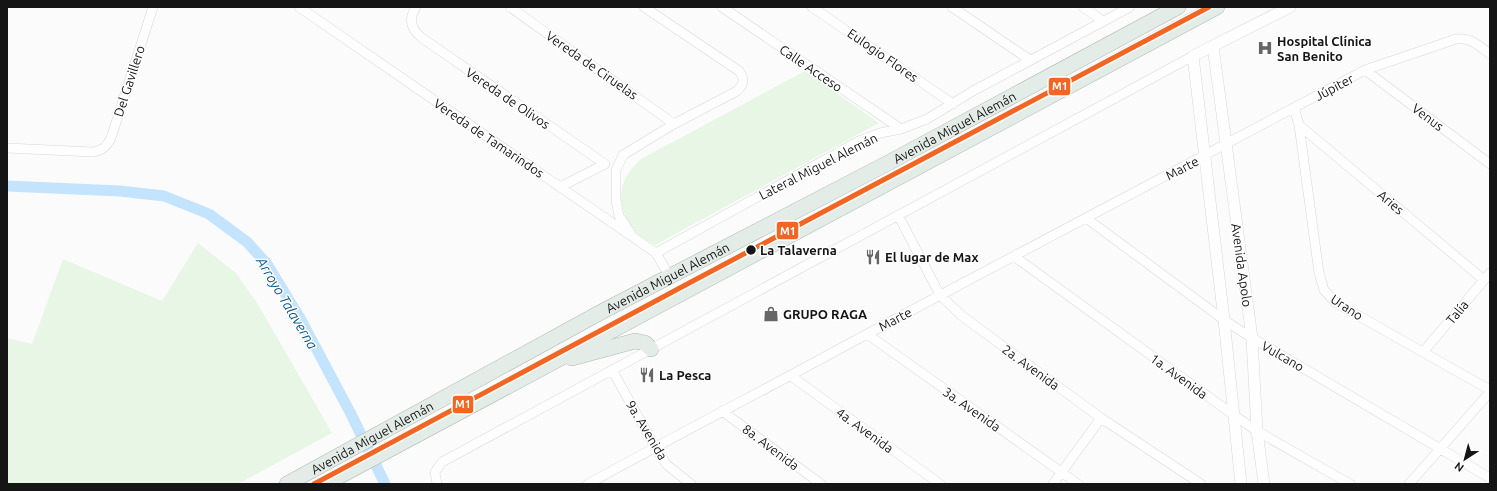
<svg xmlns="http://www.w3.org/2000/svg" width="1497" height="491" viewBox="0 0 1497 491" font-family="Ubuntu,sans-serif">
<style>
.green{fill:#e8f6e5}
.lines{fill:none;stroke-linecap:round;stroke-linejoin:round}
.canal{stroke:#c4e4fe;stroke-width:11}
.minor-casing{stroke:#d7d7d8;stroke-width:10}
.tertiary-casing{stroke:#d7d7d8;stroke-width:12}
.trunk-casing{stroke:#adb7b2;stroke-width:16}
.minor{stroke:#fefeff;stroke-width:9}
.tertiary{stroke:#fefeff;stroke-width:11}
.trunk{stroke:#e4ece8;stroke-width:15}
.metro-1-casing{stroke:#fff;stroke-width:8}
.metro-1{stroke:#f26522;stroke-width:5}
.stop-dot{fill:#151516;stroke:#fff;stroke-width:1.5}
.labels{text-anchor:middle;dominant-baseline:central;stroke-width:3;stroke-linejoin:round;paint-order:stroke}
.poi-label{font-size:13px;font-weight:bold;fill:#151516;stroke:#fff;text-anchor:start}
.street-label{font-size:13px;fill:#151516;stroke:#fff}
.stop-label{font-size:13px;font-weight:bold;fill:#151516;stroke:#fff;text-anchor:start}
.water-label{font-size:14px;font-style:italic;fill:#0d5784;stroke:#fff}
.line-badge{stroke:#fff;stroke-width:1.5}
.badge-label{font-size:11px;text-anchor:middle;font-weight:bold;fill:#fff}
</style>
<rect width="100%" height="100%" fill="#fbfbfc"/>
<!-- green -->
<path class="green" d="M805,71L879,123L655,245C648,241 640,237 634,231C631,228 629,223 626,218C615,195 623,175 641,159Z
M198,243L236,273L259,306L332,433L238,484H7V338L32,344L63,259L162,301Z"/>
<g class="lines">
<!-- canal -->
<path class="canal" d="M7,186L120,191L164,196L209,214L247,242L267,264L300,318L351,414L385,484"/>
<defs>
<path id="minor" d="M299,7L656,253L670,277
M416,7C408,19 411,29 422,38L605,164L560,187
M510,7L674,124
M722,7L901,129
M812,7L953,104
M952,7L1030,60
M1083,7L1103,21
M1365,70L1490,164
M1294,108L1299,125L1319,273L1324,290L1336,303L1490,390
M1299,125L1484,280
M7,148L93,152C103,150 106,147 111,138L153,7
M898,215L940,295L962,316L1101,418L1201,484
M1086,218L1224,320L1252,338L1490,478
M631,234L619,216L616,200V170L623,155L674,124L737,91C744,84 745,79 739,71L644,7
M656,253L859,141L880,133L901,129L927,119L973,91L1130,7
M1015,257L1235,416L1257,431L1350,484
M867,334L1078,484
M1423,352L1490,273
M612,370L655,447L667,465L691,484
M791,376L940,484
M722,411L821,484
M437,484L435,472L442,462L1193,56
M588,484C680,433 774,385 867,334L1365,70L1456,39C1471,37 1479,46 1490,54
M1053,484L1101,418
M1409,484L1490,392"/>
<path id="tertiary" d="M1213,46L1252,338L1257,431L1264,484
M1241,484L1224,320L1193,56L1290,7"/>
<g id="trunk">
<path d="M572,358L635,341L645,343L651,349"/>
<path id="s1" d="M287,484L603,311L888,163L1178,7"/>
<path d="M325,484L1217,7"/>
</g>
</defs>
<!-- minor casing -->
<use href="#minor" class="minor-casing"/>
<!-- tertiary casing -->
<use href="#tertiary" class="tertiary-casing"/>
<!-- trunk casing -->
<use href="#trunk" class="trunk-casing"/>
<!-- minor -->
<use href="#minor" class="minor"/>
<!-- tertiary -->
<use href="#tertiary" class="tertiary"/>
<!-- trunk -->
<use href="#trunk" class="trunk"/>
<defs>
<path id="metro-1" d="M314,484L691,282L1209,7"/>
</defs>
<!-- metro-1 casing -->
<use href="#metro-1" class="metro-1-casing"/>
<!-- metro-1 -->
<use href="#metro-1" class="metro-1"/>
</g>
<!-- icons -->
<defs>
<symbol id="hospital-bare" viewBox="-9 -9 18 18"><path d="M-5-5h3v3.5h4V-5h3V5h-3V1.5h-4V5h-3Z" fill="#666" stroke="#fff" stroke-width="2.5" paint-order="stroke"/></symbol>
<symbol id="restaurant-bare" viewBox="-9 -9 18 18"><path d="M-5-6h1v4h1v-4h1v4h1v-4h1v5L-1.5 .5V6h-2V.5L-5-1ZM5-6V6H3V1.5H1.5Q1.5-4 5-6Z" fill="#666" stroke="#fff" stroke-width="2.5" paint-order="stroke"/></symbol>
<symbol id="shop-bare" viewBox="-9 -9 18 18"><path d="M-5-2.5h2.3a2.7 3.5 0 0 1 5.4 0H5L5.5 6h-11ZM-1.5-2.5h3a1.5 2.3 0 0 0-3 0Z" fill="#666" stroke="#fff" stroke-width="2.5" paint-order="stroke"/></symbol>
</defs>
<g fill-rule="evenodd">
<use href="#hospital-bare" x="1254" y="37" width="22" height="22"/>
<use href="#restaurant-bare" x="862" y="246" width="22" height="22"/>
<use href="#shop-bare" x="760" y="303" width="22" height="22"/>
<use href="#restaurant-bare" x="636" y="364" width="22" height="22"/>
</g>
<!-- markers -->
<circle class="stop-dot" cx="751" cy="250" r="5.5"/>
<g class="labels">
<!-- poi labels -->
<g class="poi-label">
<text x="1277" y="41">Hospital Clínica<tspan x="1277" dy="15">San Benito</tspan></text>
<text x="885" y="257">El lugar de Max</text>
<text x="783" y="314">GRUPO RAGA</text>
<text x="659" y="375">La Pesca</text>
</g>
<!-- street labels -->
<g class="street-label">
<text transform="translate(883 55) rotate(35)">Eulogio Flores</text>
<text transform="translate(592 65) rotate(35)">Vereda de Ciruelas</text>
<text transform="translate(811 68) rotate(34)">Calle Acceso</text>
<text transform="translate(129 81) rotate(-72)">Del Gavillero</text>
<text transform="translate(1334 87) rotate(-28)">Júpiter</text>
<text transform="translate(508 98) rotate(34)">Vereda de Olivos</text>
<text transform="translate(1428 117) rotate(37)">Venus</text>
<text stroke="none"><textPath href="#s1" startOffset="757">Avenida Miguel Alemán</textPath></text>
<text transform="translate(489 138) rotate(34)">Vereda de Tamarindos</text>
<text transform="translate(818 166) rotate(-27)">Lateral Miguel Alemán</text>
<text transform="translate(1182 168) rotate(-28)">Marte</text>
<text transform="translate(1391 202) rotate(40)">Aries</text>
<text transform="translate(1242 265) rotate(82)">Avenida Apolo</text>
<text stroke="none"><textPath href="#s1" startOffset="433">Avenida Miguel Alemán</textPath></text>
<text transform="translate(1347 307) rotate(33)">Urano</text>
<text transform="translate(1457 312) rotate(-50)">Talía</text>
<text transform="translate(895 319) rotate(-28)">Marte</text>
<text transform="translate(1283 356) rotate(30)">Vulcano</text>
<text transform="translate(1031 367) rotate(36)">2a. Avenida</text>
<text transform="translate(1179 376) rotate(36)">1a. Avenida</text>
<text transform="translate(972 409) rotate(35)">3a. Avenida</text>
<text transform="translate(647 430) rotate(59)">9a. Avenida</text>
<text transform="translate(865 430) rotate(36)">4a. Avenida</text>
<text stroke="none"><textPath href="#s1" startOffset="97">Avenida Miguel Alemán</textPath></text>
<text transform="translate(771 447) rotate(37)">8a. Avenida</text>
</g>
<!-- stop labels -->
<g class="stop-label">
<text x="760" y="250">La Talaverna</text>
</g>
<!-- water labels -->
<g class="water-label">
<text transform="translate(287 303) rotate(59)">Arroyo Talaverna</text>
</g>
</g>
<g class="line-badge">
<rect x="1048" y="77" width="23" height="19" rx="4" fill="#f26522"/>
<rect x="776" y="221" width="23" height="19" rx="4" fill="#f26522"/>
<rect x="452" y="395" width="22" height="19" rx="4" fill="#f26522"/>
</g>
<g class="badge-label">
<text x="1060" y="90">M1</text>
<text x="788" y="235">M1</text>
<text x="463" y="408">M1</text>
</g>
<!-- border -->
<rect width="1497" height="491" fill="none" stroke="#151516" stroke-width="16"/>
<!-- north arrow -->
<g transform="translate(1465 459) rotate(216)" stroke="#ffffff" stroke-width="3" paint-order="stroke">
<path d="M0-3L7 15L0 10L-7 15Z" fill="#151516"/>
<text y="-6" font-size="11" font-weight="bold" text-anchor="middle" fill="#151516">N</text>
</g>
</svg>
